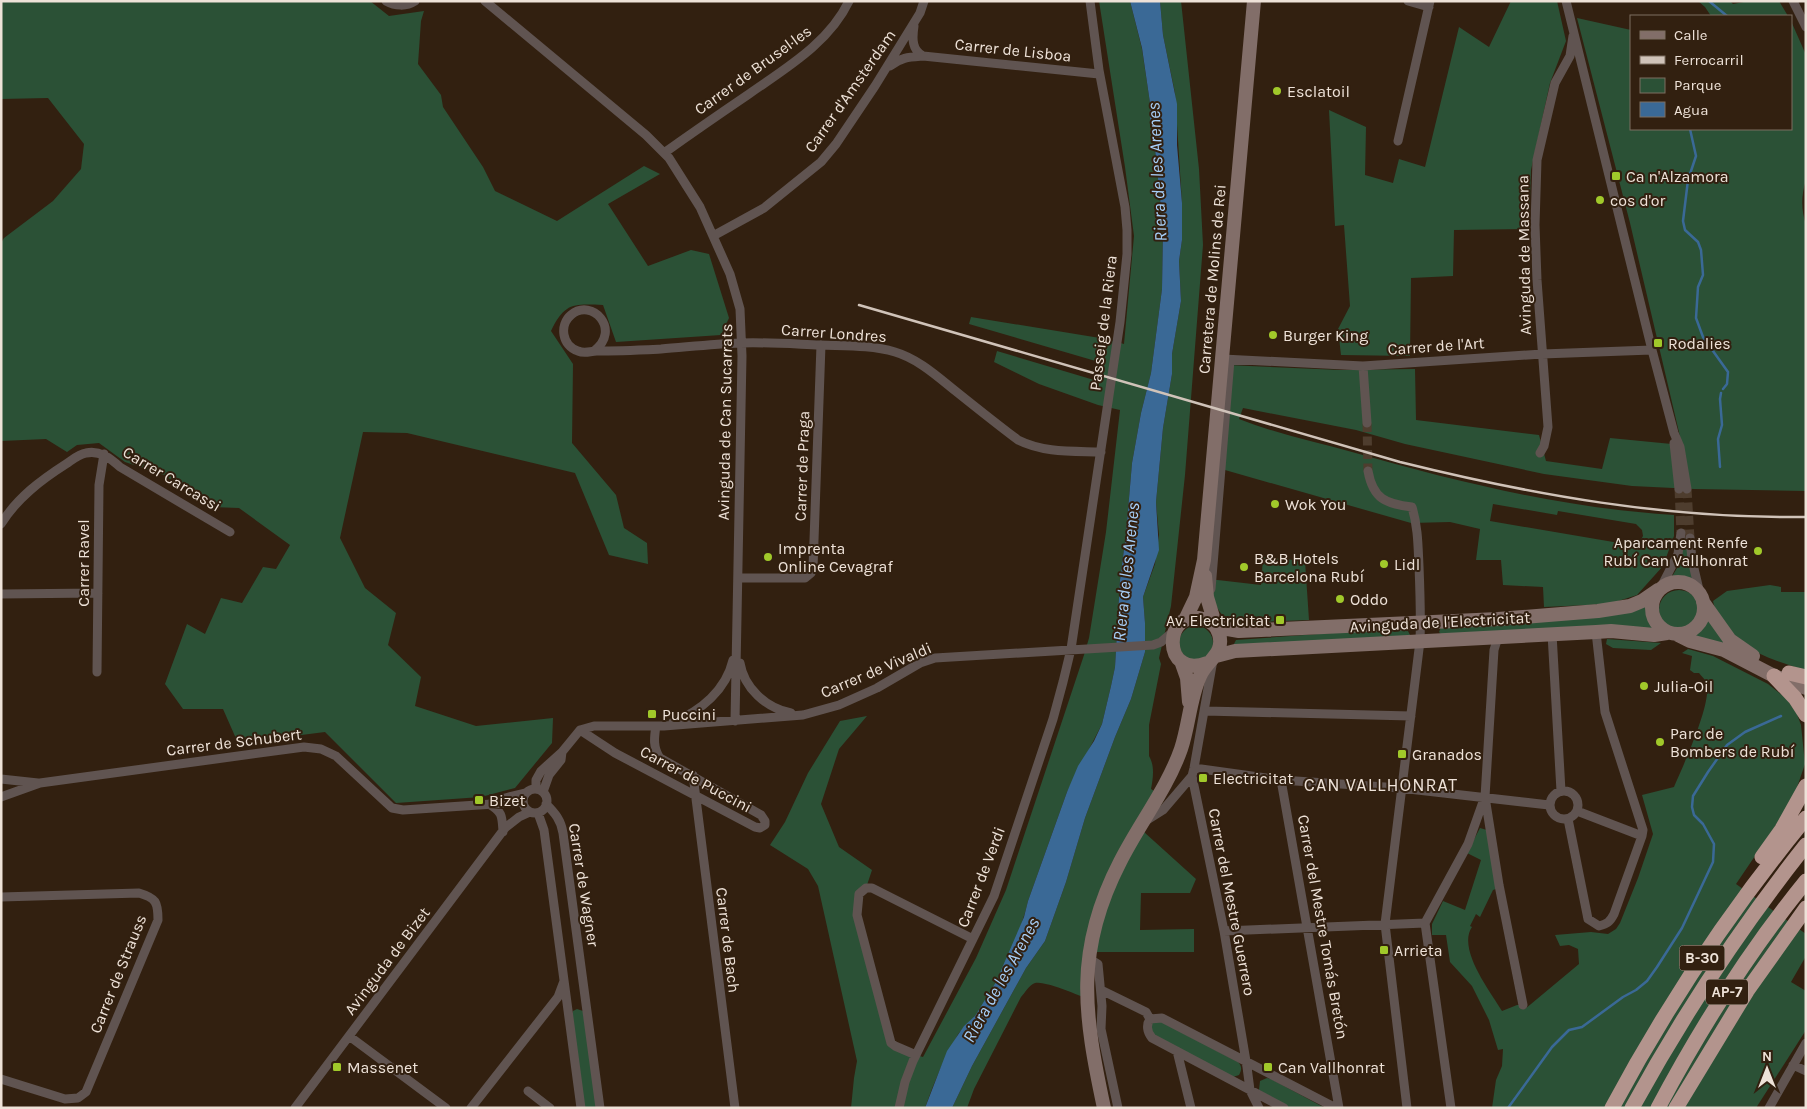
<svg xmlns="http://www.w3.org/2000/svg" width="1807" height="1109" viewBox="0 0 1807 1109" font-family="Karla,sans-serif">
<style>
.green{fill:#2b5136;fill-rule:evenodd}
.water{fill:#3a6996}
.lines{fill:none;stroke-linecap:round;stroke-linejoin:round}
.stream{stroke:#3a6996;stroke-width:2.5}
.street-tunnel{stroke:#4e3d2e;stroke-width:9;stroke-dasharray:9 4.5;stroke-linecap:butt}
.street{stroke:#605451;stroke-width:9}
.secondary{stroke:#826e69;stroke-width:14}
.highway{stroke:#b3948d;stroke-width:15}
.rail{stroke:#d0c3b9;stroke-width:2.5}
.poi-dot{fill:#a1c92a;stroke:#322010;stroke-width:2}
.labels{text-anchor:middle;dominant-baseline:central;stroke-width:4;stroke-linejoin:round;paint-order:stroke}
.shield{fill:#322010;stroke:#b6a89c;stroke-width:1}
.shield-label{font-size:15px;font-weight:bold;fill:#eee2d8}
.street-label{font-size:16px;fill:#eee2d8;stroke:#322010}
.poi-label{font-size:16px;fill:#eee2d8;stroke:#322010;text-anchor:start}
.water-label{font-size:18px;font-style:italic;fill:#a7cff8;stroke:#322010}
.neighbourhood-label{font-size:18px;letter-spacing:1px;fill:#eee2d8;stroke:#322010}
</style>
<rect width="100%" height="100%" fill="#322010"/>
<!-- green -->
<path class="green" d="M1,1H370L389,16L424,11L421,21L418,64L441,95L443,107L483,167L495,191L557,221L644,166L660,174L608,204L648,266L691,250L709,254L729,318L721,335L616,342L603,305C574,304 565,302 551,331L573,364L572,443L616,495L624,528L647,543L648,564L609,555L575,473L407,433L363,432L340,538L365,588L396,613L388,645L421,677L415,706L476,726L553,718L552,743L515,788L481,797L396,803L325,732L238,743L223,709H183L165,684L187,624L205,634L221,598L242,603L263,567L276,569L290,545L239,508L212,507L164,475L125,462L99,443L77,445L67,452L46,439L1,441V243L4,238L53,201L81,169L84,144L48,98L1,99Z
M1099,1H1130L1142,49L1150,103V119L1154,139L1163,229L1162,289L1151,373L1141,413L1132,463L1126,534L1120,580L1115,667L1111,686L1102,724L1067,792L1028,901C1021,933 996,989 976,1015C970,1023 961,1028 956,1038C943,1060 934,1083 925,1108H851L854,1078L857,1061L818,886L808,869L770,845L785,822L808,773L840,721L867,716L839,749L821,804L839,847L872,870L866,888L857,904L891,1043L916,1055L923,1057L976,958L1006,890L1084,655L1089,638L1106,532L1120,410L1098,405L1039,384L994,362L997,351L1094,380L1099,362L969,324L971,317L1106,339L1124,344L1134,236L1125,167Z
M1160,1H1181L1199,169L1203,245L1185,475L1171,606L1159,658L1161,664L1149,725V756C1155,766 1153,778 1151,789L1165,798L1144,832L1196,879L1190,893H1141L1140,930L1194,929V952H1096L1093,983L1094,1001C1082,997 1045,980 1035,983C1029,985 1025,993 1021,997L974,1089L967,1108H952L972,1066L1026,968L1045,941L1066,882L1085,818L1115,737L1131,699L1145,652V623L1143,597L1155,564L1159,535L1156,502L1163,428L1172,374V354L1181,301L1179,261L1182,240V203L1175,93L1163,35Z
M1511,1H1557L1566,41L1550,83L1531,170L1529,229L1454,230L1453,276L1411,278L1410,356L1341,355L1338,329L1350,306L1344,225L1335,226L1329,110L1366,127L1365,175L1393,183L1399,159L1425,167L1459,27L1489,47Z
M1698,1H1730L1733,4L1749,1H1779L1788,16H1711L1705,7Z
M1577,18L1631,30V129H1791V21L1806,55V180C1801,196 1801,209 1806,225V491L1694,489L1632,486L1544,474L1405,444L1356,430L1243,408L1239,419C1274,433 1315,442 1352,452C1458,482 1563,508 1674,515V536L1663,566L1637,595L1609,604L1544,607L1543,587L1503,585L1501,560H1476L1480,529L1450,522L1411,523L1218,468L1227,365L1340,370L1415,369L1416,420L1539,435L1546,461L1602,469L1610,438L1682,445L1630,223ZM1493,504L1557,515L1558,511L1636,524L1642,530L1643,536L1639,543L1631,545L1490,521Z
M1684,538H1687L1694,583L1685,580H1670L1680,563Z
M1263,557L1305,561L1309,620L1233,623C1214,612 1214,599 1209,579L1261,585Z
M1770,585L1781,587V592H1806V671C1776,660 1744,653 1725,626C1719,617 1715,611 1713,601L1727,591Z
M1659 610a20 20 0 1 1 40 0a20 20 0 1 1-40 0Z
M1649,603V617L1654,628L1442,635L1439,632L1441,627Z
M1708,616L1734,649L1693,636L1705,624Z
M1179 643a17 17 0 1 1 34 0a17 17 0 1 1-34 0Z
M1402,628L1407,629L1410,635L1407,637L1236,646L1234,644L1236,640Z
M1607,639L1661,643L1651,650L1613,648L1606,644Z
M1688,649L1713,656L1768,684L1787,699L1797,714L1801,725L1805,764L1795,793L1776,825L1736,884L1806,934V956L1791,982L1806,991V1030L1756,1108H1492L1496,1080L1502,1066L1503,1049L1498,1050L1489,1020L1472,986L1450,962L1446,935H1432V924L1443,901L1465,910L1481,860L1467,853L1480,828L1487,830L1496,889L1493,890L1480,917L1476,914L1470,926L1472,927C1457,949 1490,991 1502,1011L1517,1005H1523L1525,1009L1579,964L1578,949L1569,945L1560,946L1555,935L1591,932L1608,934L1616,929L1620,923L1638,878L1653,834L1642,795L1674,787C1682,768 1714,700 1706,682C1705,679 1701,676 1699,673H1694L1690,670L1692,656L1682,653Z
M577,1009L583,1011L597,1108H584L572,1015L573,1011Z
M1160,1021L1238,1062C1242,1066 1242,1070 1239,1075L1233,1077L1152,1035L1151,1028L1152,1023Z
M1267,1078L1271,1079L1325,1108H1290L1259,1090L1260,1081Z"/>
<!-- water -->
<path class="water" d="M1130,1H1160L1163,35L1177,104V145L1182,203V240L1179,261L1181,301L1172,354V374L1163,428L1156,502L1159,550L1143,597L1145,623V652L1131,699L1115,737L1085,818L1066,882L1045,941L1026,968L972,1066L952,1108H925L947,1051L964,1026L975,1016L996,982L1024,917L1028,901L1067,792L1078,766L1094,741L1102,724L1111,686L1115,667L1120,580L1126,534L1132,463L1141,413L1151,373L1162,289L1163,229L1154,139L1150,119V103L1142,48Z"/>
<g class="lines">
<!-- stream -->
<path class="stream" d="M1709,1L1727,16
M1690,129L1696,156L1688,180L1683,221L1685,230L1698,242L1701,250L1703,275L1698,287L1696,318L1703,337L1728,372L1727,384L1723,389
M1720,467L1718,439L1722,425L1720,399L1721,393
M1508,1108L1552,1047L1569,1030L1582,1027L1623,997L1636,990L1647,981L1657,967L1682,928L1713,862L1714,844L1703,824L1694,815L1692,807L1693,796L1708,772L1727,745L1745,732L1781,716"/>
<!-- street-tunnel -->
<path class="street-tunnel" d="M1367,423L1368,471
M1679,489L1681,533
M1687,489L1690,538"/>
<!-- street -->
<path class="street" d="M386,1C395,6 406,7 415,1
M485,1L646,135L669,158L700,207L730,274L740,309L742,356L735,721
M1408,1L1429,7
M1566,1L1652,350L1674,433L1680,447L1687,489
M1793,1L1806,27
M914,26C912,39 912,50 923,56
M890,66C901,57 910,57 923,56L1099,74
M1398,141L1430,1
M664,153C692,133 721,113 749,94C786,68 829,43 849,1
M713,236L764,208L821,162L836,144L875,86L920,13L924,1
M594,351C622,330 592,297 571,315C559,325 562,346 578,351C585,354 590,351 597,351C618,351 639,350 661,349C687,347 714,344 740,343C767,342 794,344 820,345C845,346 871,345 895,352C919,359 939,378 958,393C978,409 998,425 1018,440C1044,453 1072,451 1101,452
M1223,359L1363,366L1542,354L1652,350
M1363,366L1367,423
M1674,443L1679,489
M1540,453L1544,446L1548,427L1537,280L1535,225L1537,160L1555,83L1570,56L1573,36
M1368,471C1373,499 1386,504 1412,507C1418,527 1418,546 1419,566C1420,591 1421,616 1420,641L1385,924L1407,1108
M1,524C17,498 41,480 66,464C72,460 79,454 86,453C100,450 110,458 120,467L230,532
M1690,538L1692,560L1700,594
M738,578H805L811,573L813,568L821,345
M1211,589L1230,360
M1660,589L1678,554L1681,533
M1,594L98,593
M1552,634L1561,791
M1498,637L1494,650L1485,797L1499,885L1523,1005
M1213,660L1194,768L1192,776L1224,931L1247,1067L1250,1090L1259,1108
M740,663C744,688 766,708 791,713
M97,672L99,485L104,454
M1205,711L1411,716
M673,722C701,711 726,690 733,660
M580,730L615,753L755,827L760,828L765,825V821L761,815L660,758C653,748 654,738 656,726
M1194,768L1281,780L1400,788L1549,805
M693,775L735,1108
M1,779L38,783
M1281,780L1339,1108
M536,789V780L541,771L562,752L580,730L594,726H664L803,715L839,705L877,688L920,663L935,658L1153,645L1161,642L1174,631
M523 801a12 12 0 1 1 24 0a12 12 0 1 1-24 0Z
M1550 805a14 14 0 1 1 28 0a14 14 0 1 1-28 0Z
M543,792L549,775L561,760L562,752
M1,797L40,783L304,747L321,749L336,756L392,808L403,810L523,802
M499,803L505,798L525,793
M489,804C503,812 502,817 503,832
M546,804C555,813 561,820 563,833L600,1108
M1577,811L1642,836
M538,813L544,830L581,1108
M1568,819L1588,919L1599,926C1607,924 1610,922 1614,914L1642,836L1643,830L1605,712L1596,632
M1144,822L1163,810L1192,776
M1,897L139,893C156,898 158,902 158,920L86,1092L78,1098L65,1099L1,1079
M1224,931L1425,923
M1088,958L1098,964L1102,1006L1101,1029L1118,1108
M1101,990L1146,1012L1150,1019
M349,1036L446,1108
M1177,1051L1191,1108
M916,1055L895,1046L891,1043L857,915L859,894L866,888H872L973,939
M1793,1065L1806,1071
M528,1091L550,1108
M295,1108L505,828L519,817L530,812
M471,1108L558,997L564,981
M899,1108L905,1082L913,1061L994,896L1053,719L1063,682L1071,649L1120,322L1127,254V230L1125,207L1099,70L1090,1
M1284,1108L1152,1038C1147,1032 1146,1025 1150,1019L1162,1018L1336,1108
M1451,1108L1425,923L1468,844L1484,799
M1769,1108L1806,1043"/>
<!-- secondary -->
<path class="secondary" d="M1205,576L1207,597L1216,627
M1652 608a26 26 0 1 1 52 0a26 26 0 1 1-52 0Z
M1703,602L1730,640L1753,656
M1185,620L1196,597L1204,560L1254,1
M1216,627L1239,631L1498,619L1598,611L1630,606L1642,601L1658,590
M1678,635L1690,641L1724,650L1774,676L1806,688
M1216,656L1235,651L1596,632L1611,631L1654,635L1667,633
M1181,661L1187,678L1189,702
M1104,1108C1084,1014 1074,951 1120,862C1139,824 1167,789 1181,749C1189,725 1190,698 1200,676C1207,660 1225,654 1219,634C1217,626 1210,621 1203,619C1163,607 1161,680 1207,663"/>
<!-- highway -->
<path class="highway" d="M1789,673L1806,677
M1774,676L1795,698L1806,715
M1762,857L1782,829L1806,786
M1612,1108C1667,1005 1732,908 1806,818
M1632,1108C1683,1015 1740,928 1806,845
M1658,1108C1700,1029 1749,951 1806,881
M1676,1108L1747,991L1806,908"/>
<!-- rail -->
<path class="rail" d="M859,305L1400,462C1533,495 1668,519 1806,517"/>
</g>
<!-- markers -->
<g class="poi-dot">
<circle cx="1277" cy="91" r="5"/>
<rect x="1611" y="171" width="10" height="10" rx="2.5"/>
<circle cx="1600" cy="200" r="5"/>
<circle cx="1273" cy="335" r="5"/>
<rect x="1653" y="338" width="10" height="10" rx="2.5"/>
<circle cx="1275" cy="504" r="5"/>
<circle cx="1758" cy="551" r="5"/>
<circle cx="768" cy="557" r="5"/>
<circle cx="1384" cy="564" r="5"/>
<circle cx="1244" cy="567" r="5"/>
<circle cx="1340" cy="599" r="5"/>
<rect x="1275" y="615" width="10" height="10" rx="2.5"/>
<circle cx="1644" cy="686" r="5"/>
<rect x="647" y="709" width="10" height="10" rx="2.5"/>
<circle cx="1660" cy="742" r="5"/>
<rect x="1397" y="749" width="10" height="10" rx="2.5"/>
<rect x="1198" y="773" width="10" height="10" rx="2.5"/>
<rect x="474" y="795" width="10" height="10" rx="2.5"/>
<rect x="1379" y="945" width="10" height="10" rx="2.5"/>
<rect x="332" y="1062" width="10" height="10" rx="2.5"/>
<rect x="1263" y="1062" width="10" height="10" rx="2.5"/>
</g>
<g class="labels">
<!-- shield labels -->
<g class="shield">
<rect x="1679.5" y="945.5" width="45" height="25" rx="4"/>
<rect x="1706" y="979.5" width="42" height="25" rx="4"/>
</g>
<g class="shield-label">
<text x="1702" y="958">B-30</text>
<text x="1727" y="992">AP-7</text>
</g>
<!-- street labels -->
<g class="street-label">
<text transform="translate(1013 50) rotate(6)">Carrer de Lisboa</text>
<text transform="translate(753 70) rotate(-36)">Carrer de Brusel·les</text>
<text transform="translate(850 91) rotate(-55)">Carrer d'Amsterdam</text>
<text transform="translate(1524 255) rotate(-91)">Avinguda de Massana</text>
<text transform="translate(1212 279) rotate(-85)">Carretera de Molins de Rei</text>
<text transform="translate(1103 323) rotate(-83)">Passeig de la Riera</text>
<text transform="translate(834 333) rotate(4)">Carrer Londres</text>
<text transform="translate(1436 346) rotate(-4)">Carrer de l'Art</text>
<text transform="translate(725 422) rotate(-89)">Avinguda de Can Sucarrats</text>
<text transform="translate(802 466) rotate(-88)">Carrer de Praga</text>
<text transform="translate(172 479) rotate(31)">Carrer Carcassi</text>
<text transform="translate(83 563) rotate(-90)">Carrer Ravel</text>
<text transform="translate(1440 622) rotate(-3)">Avinguda de l'Electricitat</text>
<text transform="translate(876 670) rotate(-23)">Carrer de Vivaldi</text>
<text transform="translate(234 742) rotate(-7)">Carrer de Schubert</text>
<text transform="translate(696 779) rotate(28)">Carrer de Puccini</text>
<text transform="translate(981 877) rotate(-69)">Carrer de Verdi</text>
<text transform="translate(584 885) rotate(81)">Carrer de Wagner</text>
<text transform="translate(1232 902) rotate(79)">Carrer del Mestre Guerrero</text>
<text transform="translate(1323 927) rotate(80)">Carrer del Mestre Tomás Bretón</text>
<text transform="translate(728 940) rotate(83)">Carrer de Bach</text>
<text transform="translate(387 961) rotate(-53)">Avinguda de Bizet</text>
<text transform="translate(118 974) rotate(-68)">Carrer de Strauss</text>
</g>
<!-- poi labels -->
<g class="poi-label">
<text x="1287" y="91">Esclatoil</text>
<text x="1626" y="176">Ca n'Alzamora</text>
<text x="1610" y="200">cos d'or</text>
<text x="1283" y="335">Burger King</text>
<text x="1668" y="343">Rodalies</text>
<text x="1285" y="504">Wok You</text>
<text x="1748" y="542" text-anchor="end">Aparcament Renfe<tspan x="1748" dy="18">Rubí Can Vallhonrat</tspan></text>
<text x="778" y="548">Imprenta<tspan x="778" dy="18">Online Cevagraf</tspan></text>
<text x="1254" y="558">B&amp;B Hotels<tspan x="1254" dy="18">Barcelona Rubí</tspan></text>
<text x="1394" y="564">Lidl</text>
<text x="1350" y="599">Oddo</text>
<text x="1270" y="620" text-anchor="end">Av. Electricitat</text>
<text x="1654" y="686">Julia-Oil</text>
<text x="662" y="714">Puccini</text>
<text x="1670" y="733">Parc de<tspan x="1670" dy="18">Bombers de Rubí</tspan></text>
<text x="1412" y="754">Granados</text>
<text x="1213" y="778">Electricitat</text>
<text x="489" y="800">Bizet</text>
<text x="1394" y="950">Arrieta</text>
<text x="347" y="1067">Massenet</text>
<text x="1278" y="1067">Can Vallhonrat</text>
</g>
<!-- water labels -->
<g class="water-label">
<text transform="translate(1157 172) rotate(-93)">Riera de les Arenes</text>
<text transform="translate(1126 572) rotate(-84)">Riera de les Arenes</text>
<text transform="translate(1001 980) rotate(-61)">Riera de les Arenes</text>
</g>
<!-- neighbourhood labels -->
<g class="neighbourhood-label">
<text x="1381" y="785">CAN VALLHONRAT</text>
</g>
</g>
<!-- border -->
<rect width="1807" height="1109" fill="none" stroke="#eee2d8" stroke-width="5"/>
<!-- legend -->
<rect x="1630" y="15" width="162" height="115" fill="#322010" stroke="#7d6e60"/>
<rect x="1640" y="31" width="25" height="8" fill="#826e69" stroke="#7d6e60"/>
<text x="1674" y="40" font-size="15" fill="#eee2d8">Calle</text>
<rect x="1640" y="56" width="25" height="8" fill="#d0c3b9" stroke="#7d6e60"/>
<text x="1674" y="65" font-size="15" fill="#eee2d8">Ferrocarril</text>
<rect x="1640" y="78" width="25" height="15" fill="#2b5136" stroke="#7d6e60"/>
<text x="1674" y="90" font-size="15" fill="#eee2d8">Parque</text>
<rect x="1640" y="102" width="25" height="15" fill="#3a6996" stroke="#7d6e60"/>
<text x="1674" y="115" font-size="15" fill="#eee2d8">Agua</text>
<!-- north arrow -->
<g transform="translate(1767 1069)" stroke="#322010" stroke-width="4" paint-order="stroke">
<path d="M0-4L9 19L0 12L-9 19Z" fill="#eee2d8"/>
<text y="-8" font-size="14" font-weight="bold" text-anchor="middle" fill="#eee2d8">N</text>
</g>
</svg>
